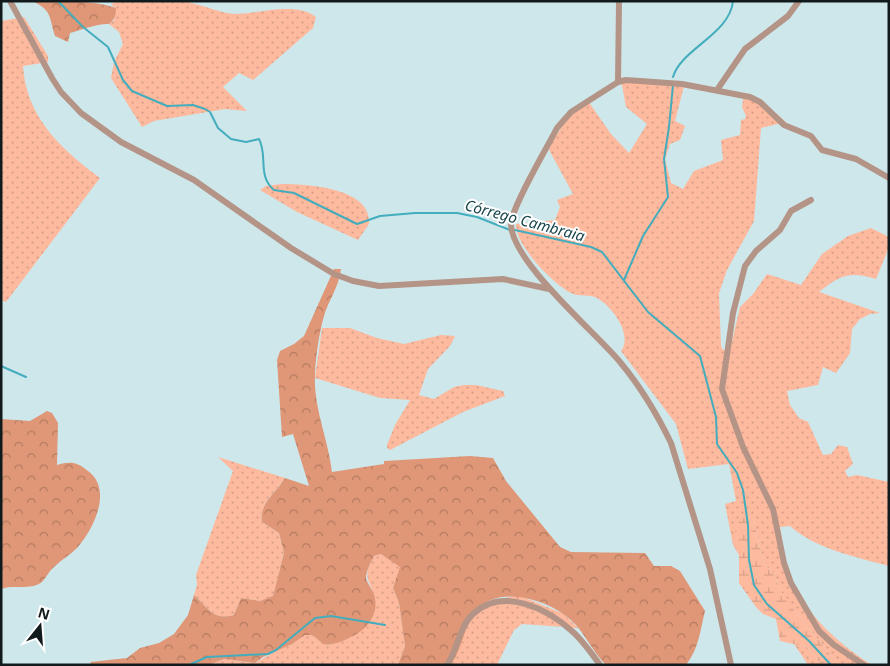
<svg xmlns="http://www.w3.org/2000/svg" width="890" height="666" viewBox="0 0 890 666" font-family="'Noto Sans',sans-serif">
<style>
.grass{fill:url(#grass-dots)}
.forest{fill:url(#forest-crowns)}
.wetland{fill:url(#wetland-marsh)}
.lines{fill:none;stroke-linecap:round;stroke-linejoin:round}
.stream{stroke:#43adbd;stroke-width:2}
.minor{stroke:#b49486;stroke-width:6}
.labels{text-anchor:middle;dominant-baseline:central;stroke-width:4;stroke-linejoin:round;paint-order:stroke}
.water-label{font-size:15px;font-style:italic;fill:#16454c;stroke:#fff}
</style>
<defs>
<pattern id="grass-dots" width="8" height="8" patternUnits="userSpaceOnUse" patternTransform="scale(1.25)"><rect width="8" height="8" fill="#fdba9e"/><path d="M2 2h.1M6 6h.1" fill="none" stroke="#d89f88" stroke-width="1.8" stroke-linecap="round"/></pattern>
<pattern id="forest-crowns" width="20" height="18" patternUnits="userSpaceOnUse" patternTransform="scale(1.25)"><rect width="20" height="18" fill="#df9777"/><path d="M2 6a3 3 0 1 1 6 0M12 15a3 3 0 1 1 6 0" fill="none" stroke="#b37a61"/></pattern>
<pattern id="wetland-marsh" width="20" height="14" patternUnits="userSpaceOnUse" patternTransform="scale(1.25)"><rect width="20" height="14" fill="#fdba9e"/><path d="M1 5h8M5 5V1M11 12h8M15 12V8" fill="none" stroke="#d89f88"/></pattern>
</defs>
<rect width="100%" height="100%" fill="#cee7eb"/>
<!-- grass -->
<path class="grass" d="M116,1H189L190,3C204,5 222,14 235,14C258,14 296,1 316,17L313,28L253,80L239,73L223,87L247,111L225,109L154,121L142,127L111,78L114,62L123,44L119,32L109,24L114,20L116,8L111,5Z
M24,17L48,56V62L23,66C26,117 61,149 100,178L6,302L1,300V21Z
M619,76L628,81L684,86L675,121L685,126L680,140L670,144L665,159L671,183L683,189L694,171L723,160L721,140L740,135L741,120L745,119L746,116L742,107L744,93L772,110L786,122L761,128L754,221L727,270L719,293L721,346L723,350H730L740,307L753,294L767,274L801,285L822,254L848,236L871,228L889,237V247L876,279C850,271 840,275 819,292L880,313L870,314L860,319L852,329L850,353L836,373L823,367L818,385L787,391L790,405L799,418L808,422L823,455L831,454L838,445L847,447L853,464L845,471L848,477L857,475L889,482V566C856,557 816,549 790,526L780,527C783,542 783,560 788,573C805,614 836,642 872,665H839L794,610L780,591L774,574L764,564L753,518L736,535L733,545L725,504L736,501L729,464L688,469L676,424L621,351C633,335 613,307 597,298C590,294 579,297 571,293C553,284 515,245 516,224L555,220L560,207L557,200L573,194L548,148L567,119L588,101L611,134L629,153L647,124L626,107L622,85L616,80Z
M281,184C305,184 372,187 369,224L358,240L297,212L260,190L266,186Z
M322,328H350L377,338L404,344L441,335L455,336L450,346L428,369L419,395L434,399L454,387L464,385H476L503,391L505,396L463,412L390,450L387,448V445L395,425L410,400L380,398L315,378Z
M218,457L285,478C276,492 259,503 262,522L279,533L284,553L273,597L260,601L241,598L234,615C212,621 208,607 194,595L197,585L196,575L233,471Z
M381,554L401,566L393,588L399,603L405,646L398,665H208L224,659L255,663L304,635H311C317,637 320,643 327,645C331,645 334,643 338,642C354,636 375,624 375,603C374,581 359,582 374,556Z
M518,595L564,614L578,628L522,624L514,630L497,665H450L471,615L493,601Z
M794,644L807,647L822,665H808Z"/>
<!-- forest -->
<path class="forest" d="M32,1C55,1 96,0 116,8C116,15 115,19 109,24C99,23 80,30 70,33L68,42L55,36C49,17 52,10 32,1Z
M334,269H341C339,287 329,299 324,316C319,334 316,354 315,373C313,407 328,438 332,472L384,464V461L470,456L493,458L506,481L560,547L571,552L645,553L654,566H671L680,571L705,611C700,631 699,648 686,665H606C592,651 585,633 571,620C549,600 499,584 477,610C463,626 463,650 450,665H398L405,646L399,603L393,588L400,567L381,554L374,556C371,562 366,571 366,578C367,583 371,587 373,592C381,610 369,629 353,636C345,640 331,647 323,644C319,641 316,637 311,635H305L292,644L263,657L255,663L224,659L208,665H92L90,662L127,658L140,648L159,643L174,634L188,615L194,595C208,607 212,621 234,615L241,598L260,601L273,596L284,553L279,533L262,522C259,503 276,493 285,478L309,486L293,434L282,437L277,360L280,351L294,344L304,336Z
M47,411L52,413L58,423L57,465C71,461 77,462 88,471C113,489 94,529 77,548C70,555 61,560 54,567C49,571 46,578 42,582C30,591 14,584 1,589V419L30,421Z"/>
<!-- wetland -->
<path class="wetland" d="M749,515L753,518L764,564L774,574L780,591L784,594L794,610L839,665H822L807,647L780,641L776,619L763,614L756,607L739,583V555L733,545L737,522Z"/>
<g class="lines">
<!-- stream -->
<path class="stream" d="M58,1L83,27L108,47L123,80L132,91L167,106L193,105L205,109L210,112L218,128L231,139L246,142L259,139C268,155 257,176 274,190L294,193L357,224L380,216L415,213H457L477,217L510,230
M673,77C681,49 730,34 733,1
M515,230L591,247L602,252L648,312L700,356L716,417L717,444L737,473L743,490L748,525L749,560L754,585L767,604L809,641L831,665
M624,280L643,236L668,197L664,159L669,127L673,85
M1,366L26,377
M170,665H177
M189,665L207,657L268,654L276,650L315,618L331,616L385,625"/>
<!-- minor -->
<path class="minor" d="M10,1L52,78L61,92L81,113L121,142L194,180L291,248L334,274L353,281L379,286L503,279L549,289
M618,82L619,1
M717,90L745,49L788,16L799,1
M811,200L791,211L780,230L756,251L745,266L733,313L722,389L743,447L773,509L784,563L791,583L819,631L834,645L864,665
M447,665C458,649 459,627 473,614C503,586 548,609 573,632C583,641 592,654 600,665
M731,665L710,569L671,443C657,414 640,386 620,362C595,332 511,261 511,224C511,208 548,146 557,128L571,112L618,82L626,80L682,84L750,97L760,102L784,125L811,136L822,150L856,159L889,178"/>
</g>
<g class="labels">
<!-- water labels -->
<g class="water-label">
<text transform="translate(525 220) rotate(15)">Córrego Cambraia</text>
</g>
</g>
<!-- border -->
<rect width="890" height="666" fill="none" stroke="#111a1c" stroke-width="5"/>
<!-- north arrow -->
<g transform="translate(40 626) rotate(17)" stroke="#ffffff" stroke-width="4" paint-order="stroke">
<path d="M0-4L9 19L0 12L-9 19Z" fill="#111a1c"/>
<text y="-8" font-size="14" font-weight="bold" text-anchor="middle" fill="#111a1c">N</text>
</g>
</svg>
